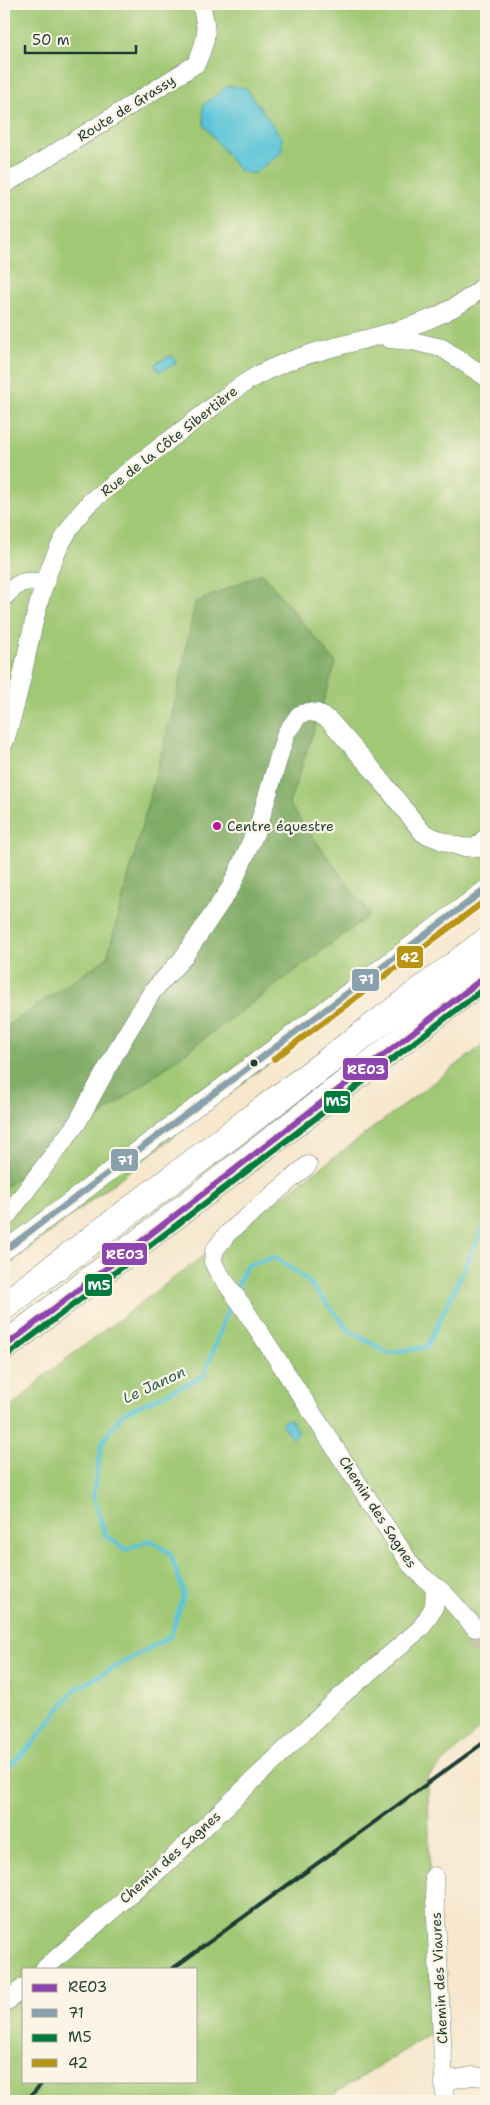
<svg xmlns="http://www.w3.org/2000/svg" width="490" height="2105" viewBox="0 0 490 2105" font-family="'Shantell Sans',sans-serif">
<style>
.green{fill:#a0c874;stroke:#608254;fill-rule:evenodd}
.forest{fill:#80ac66;stroke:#50744d}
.water{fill:#5cc5d8;stroke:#3e8186}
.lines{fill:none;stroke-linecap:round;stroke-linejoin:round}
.stream{stroke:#5cc5d8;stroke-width:4.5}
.street-tunnel{stroke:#cbc5ae;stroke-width:18;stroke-dasharray:18 9;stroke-linecap:butt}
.street-casing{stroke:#6a786a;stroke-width:19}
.highway-casing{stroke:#6a786a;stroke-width:29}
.street{stroke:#fff;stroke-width:18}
.highway{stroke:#fff;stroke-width:28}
.rail{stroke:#1f3d34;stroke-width:4}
.bus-1-casing{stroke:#fcf5e5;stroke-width:10}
.bus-2-casing{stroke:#fcf5e5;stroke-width:10}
.bus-3-casing{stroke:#fcf5e5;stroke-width:10}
.bus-4-casing{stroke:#fcf5e5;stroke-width:10}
.bus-1{stroke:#8e44ad;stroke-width:6}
.bus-2{stroke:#89a1ad;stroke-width:6}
.bus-3{stroke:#007b3d;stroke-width:6}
.bus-4{stroke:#b99413;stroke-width:6}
.poi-dot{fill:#b5179e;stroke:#fcf5e5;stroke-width:2}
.bus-dot{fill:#1f3d34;stroke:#fcf5e5;stroke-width:2}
.labels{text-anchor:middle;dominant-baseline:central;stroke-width:4.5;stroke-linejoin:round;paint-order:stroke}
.street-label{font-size:14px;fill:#1f3d34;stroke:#fcf5e5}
.poi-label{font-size:14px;fill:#1f3d34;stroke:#fcf5e5;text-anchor:start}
.water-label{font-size:15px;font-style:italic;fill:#2e5f5d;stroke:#fcf5e5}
.line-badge{stroke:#fcf5e5;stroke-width:2}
.badge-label{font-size:14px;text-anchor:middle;font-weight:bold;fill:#fff}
</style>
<rect width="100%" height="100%" fill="#fcf5e5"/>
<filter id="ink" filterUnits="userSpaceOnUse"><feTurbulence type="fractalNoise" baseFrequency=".02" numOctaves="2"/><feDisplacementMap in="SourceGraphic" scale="10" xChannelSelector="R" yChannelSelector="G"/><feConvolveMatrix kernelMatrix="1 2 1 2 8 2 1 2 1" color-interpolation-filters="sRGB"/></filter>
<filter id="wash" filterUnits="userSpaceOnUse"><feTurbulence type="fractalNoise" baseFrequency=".0096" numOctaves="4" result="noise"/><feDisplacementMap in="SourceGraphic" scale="20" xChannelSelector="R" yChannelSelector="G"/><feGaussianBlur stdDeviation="1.12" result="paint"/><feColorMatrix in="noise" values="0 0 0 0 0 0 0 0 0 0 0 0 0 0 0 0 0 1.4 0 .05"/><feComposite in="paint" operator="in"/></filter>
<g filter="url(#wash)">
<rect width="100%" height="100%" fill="#f6e7cd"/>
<!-- green -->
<path class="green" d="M4,4H486V895L4,1268Z
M486,1043V1722L428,1777L432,2033L323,2101H4V1414L49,1372ZM24,1969H196V2081H24Z"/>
<!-- forest -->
<path class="forest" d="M262,573L336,663L289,804L370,915L4,1188V1028L107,958L177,694L195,603Z"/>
<!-- water -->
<path class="water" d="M228,86L246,88L282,138V152L254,174L239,171L204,125L203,105Z
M172,355L176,363L160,372L156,368V363Z
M290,1419L299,1433L292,1439L282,1425L285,1420Z"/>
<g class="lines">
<!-- stream -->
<path class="stream" d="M236,1289L246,1266L275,1257L306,1279L350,1331L388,1353L427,1347L486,1222
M4,1772L34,1742L74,1690L171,1636L184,1593L170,1553L150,1540L125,1550L105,1535L93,1495L102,1443L122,1414L204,1376L232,1298"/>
</g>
</g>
<g filter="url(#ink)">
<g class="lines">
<!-- street-tunnel -->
<path class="street-tunnel" d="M475,1628L486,1648"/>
<defs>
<path id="street" d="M4,185L196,64C208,38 208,31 201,4
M384,334L389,339L412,341L442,348L486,377
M4,597C19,582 23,578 45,584
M4,743C33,663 29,568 90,502C125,473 162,446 198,418C221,401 243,381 270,369C341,336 427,339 486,284
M308,1165L227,1234L214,1251L213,1262L218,1272L242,1305L411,1565L424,1578L444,1593L475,1628
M4,1220L77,1123L122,1041L152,992L183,958L231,887L259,824L286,733L299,715L308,712L317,713L329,720L374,771L423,833L445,842L461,847L479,848L480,843L486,837
M4,1251L486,889
M434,1876L445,2101
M44,1969L167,1863L340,1697L421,1628L434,1607L435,1586
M4,2004L24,1987
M444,2081L472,2076L486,2077"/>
<path id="highway" d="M4,1306L486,942
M4,1347L486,976"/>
</defs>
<!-- street casing -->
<use href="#street" class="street-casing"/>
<!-- highway casing -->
<use href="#highway" class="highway-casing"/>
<!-- street -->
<use href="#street" class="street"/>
<!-- highway -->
<use href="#highway" class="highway"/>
<!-- rail -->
<path class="rail" d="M172,1969L486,1741
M26,2101L44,2081"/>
<defs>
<path id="bus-1" d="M4,1347L486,976"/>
<path id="bus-2" d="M4,1251L486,889"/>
<path id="bus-3" d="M9,1354L486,987"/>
<path id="bus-4" d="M274,1059L486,900"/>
</defs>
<!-- bus-1 casing -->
<use href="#bus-1" class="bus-1-casing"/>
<!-- bus-2 casing -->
<use href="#bus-2" class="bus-2-casing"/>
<!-- bus-3 casing -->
<use href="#bus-3" class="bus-3-casing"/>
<!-- bus-4 casing -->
<use href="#bus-4" class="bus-4-casing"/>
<!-- bus-1 -->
<use href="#bus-1" class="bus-1"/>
<!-- bus-2 -->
<use href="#bus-2" class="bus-2"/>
<!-- bus-3 -->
<use href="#bus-3" class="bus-3"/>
<!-- bus-4 -->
<use href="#bus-4" class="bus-4"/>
</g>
</g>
<!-- markers -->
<circle class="poi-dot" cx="217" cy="826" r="5"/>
<circle class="bus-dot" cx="254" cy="1063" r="4.5"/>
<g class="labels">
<!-- street labels -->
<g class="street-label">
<text transform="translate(126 108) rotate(-32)">Route de Grassy</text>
<text transform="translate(169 441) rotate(-38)">Rue de la Côte Sibertière</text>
<text transform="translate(378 1512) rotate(57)">Chemin des Sagnes</text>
<text transform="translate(170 1857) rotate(-42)">Chemin des Sagnes</text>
<text transform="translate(439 1978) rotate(-93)">Chemin des Viaures</text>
</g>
<!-- poi labels -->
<g class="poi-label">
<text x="227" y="826">Centre équestre</text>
</g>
<!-- water labels -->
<g class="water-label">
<text transform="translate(154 1385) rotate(-25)">Le Janon</text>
</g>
</g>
<g class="line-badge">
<rect x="396" y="945" width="28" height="24" rx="5" fill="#b99413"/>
<rect x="351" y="968" width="29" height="24" rx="5" fill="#89a1ad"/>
<rect x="342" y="1057" width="47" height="24" rx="5" fill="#8e44ad"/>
<rect x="323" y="1090" width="28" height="24" rx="5" fill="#007b3d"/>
<rect x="110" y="1148" width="29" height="24" rx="5" fill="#89a1ad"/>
<rect x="101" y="1242" width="47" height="24" rx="5" fill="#8e44ad"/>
<rect x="84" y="1273" width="29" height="24" rx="5" fill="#007b3d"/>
</g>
<g class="badge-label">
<text x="410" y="962">42</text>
<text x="366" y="984">71</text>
<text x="366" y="1074">RE03</text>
<text x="337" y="1106">M5</text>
<text x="125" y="1165">71</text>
<text x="125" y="1259">RE03</text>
<text x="99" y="1290">M5</text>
</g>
<!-- margin -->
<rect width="490" height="2105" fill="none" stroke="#fcf5e5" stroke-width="20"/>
<!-- legend -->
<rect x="22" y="1968" width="175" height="115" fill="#fcf5e5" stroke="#a4ab9e"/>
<rect x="32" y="1984" width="25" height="8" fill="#8e44ad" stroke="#a4ab9e"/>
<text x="68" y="1992" font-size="15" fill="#1f3d34">RE03</text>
<rect x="32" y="2009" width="25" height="8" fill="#89a1ad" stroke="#a4ab9e"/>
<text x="68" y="2018" font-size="15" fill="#1f3d34">71</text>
<rect x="32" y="2034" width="25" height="8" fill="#007b3d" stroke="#a4ab9e"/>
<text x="68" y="2042" font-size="15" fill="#1f3d34">M5</text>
<rect x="32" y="2059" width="25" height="8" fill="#b99413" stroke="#a4ab9e"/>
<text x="68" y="2068" font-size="15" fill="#1f3d34">42</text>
<!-- scale -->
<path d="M25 45v8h111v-8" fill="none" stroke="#1f3d34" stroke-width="2.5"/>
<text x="32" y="45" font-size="15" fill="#1f3d34" stroke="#fcf5e5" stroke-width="4" paint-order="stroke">50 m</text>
</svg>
